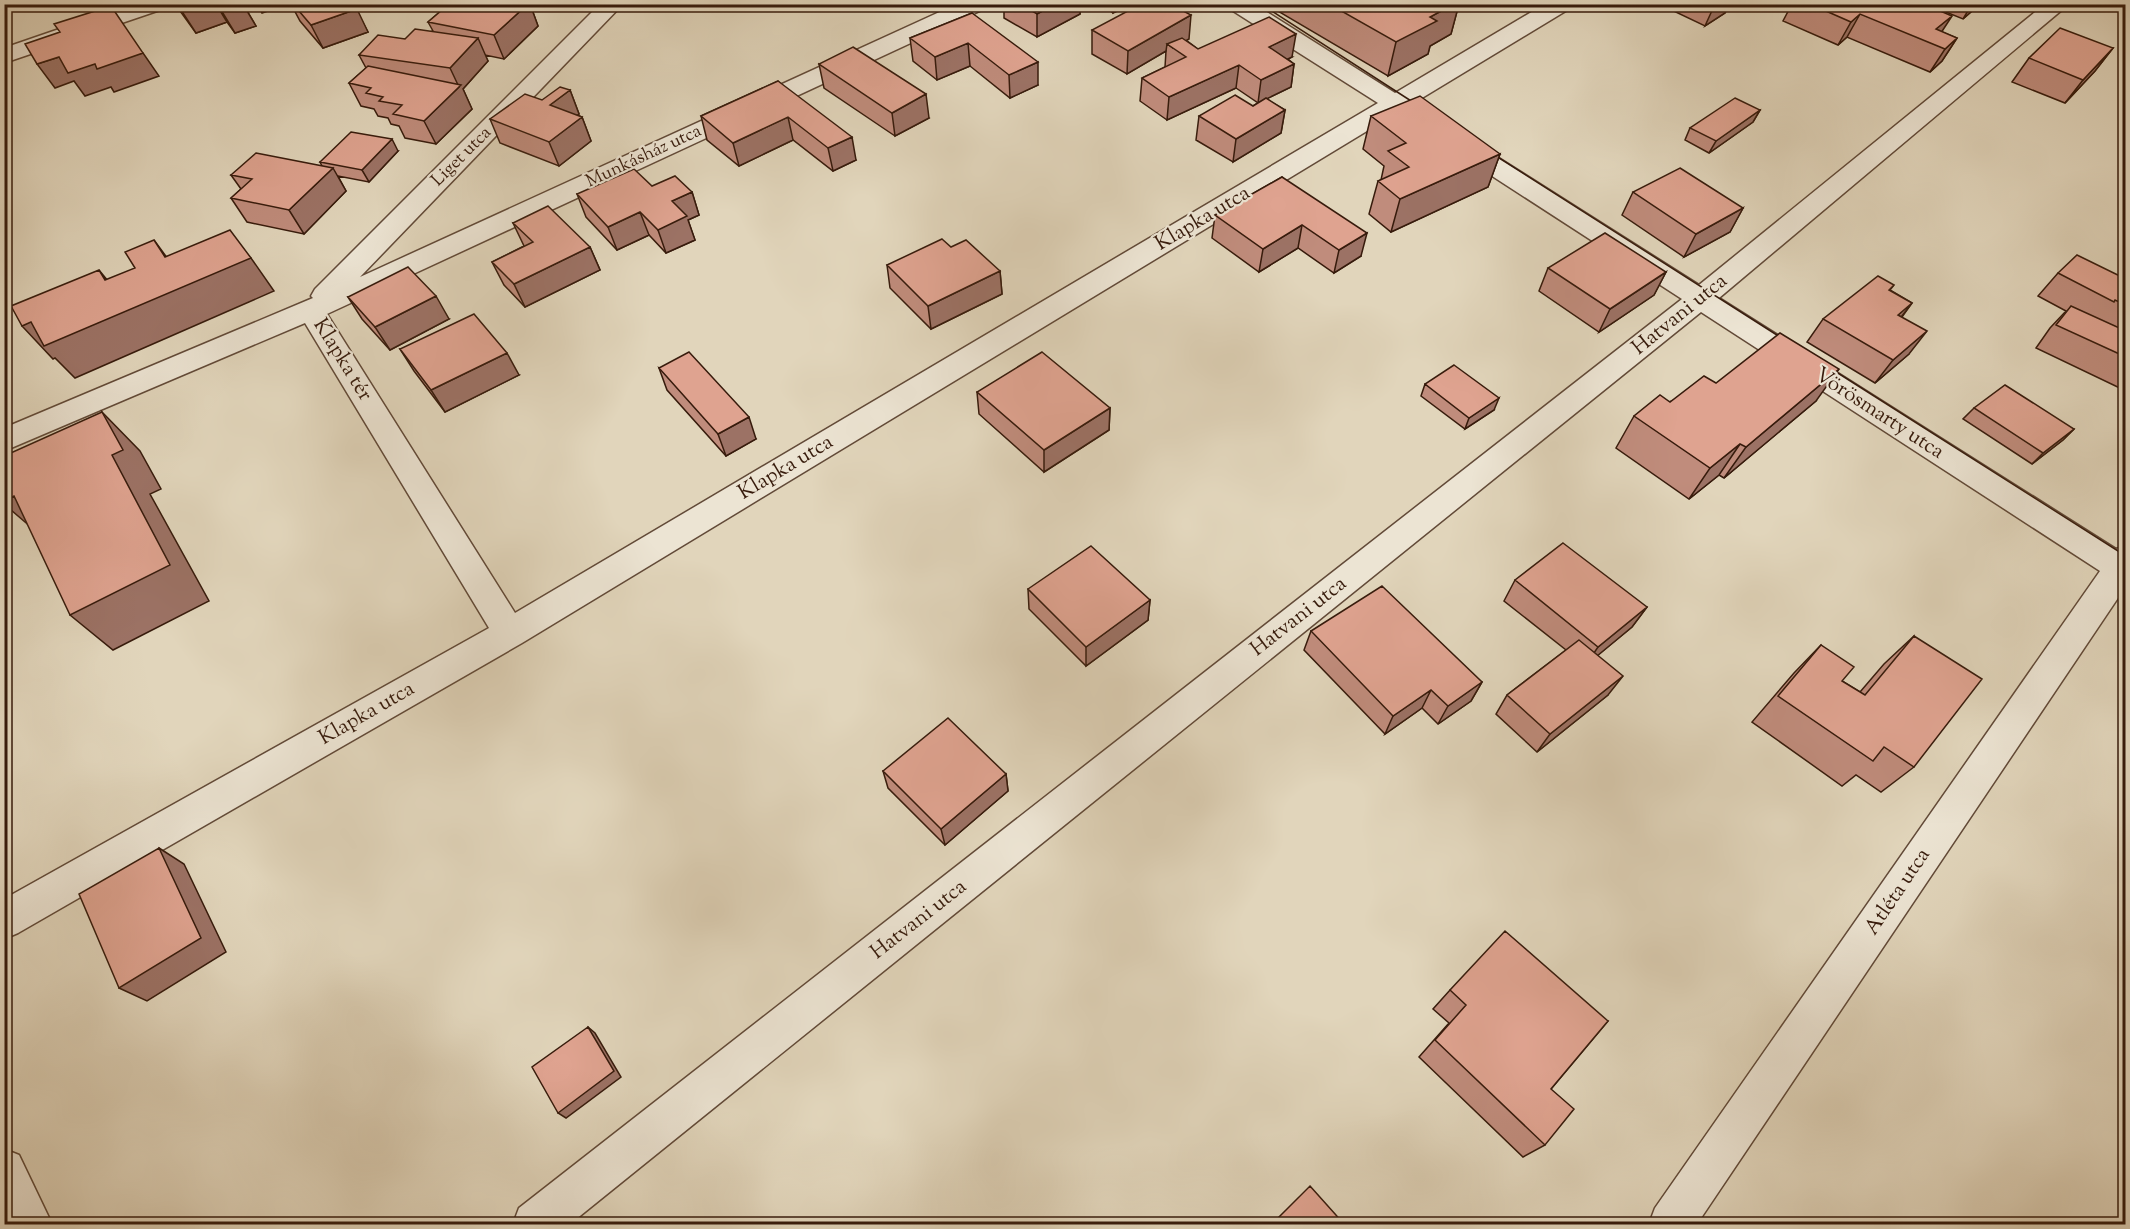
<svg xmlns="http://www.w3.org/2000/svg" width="2130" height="1229" viewBox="0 0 2130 1229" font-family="'Sorts Mill Goudy',serif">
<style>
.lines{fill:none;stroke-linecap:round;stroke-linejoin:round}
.minor-casing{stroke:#624a38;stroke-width:3}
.minor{fill:#ece4d3;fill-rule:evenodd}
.tram{stroke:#371b0c;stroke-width:1.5}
.wall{fill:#c08c7c;stroke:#371b0c;stroke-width:1.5}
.shaded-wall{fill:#9c7265;stroke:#371b0c;stroke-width:1.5}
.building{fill:#dfa390;stroke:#371b0c;stroke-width:1.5}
.labels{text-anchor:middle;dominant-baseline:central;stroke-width:4.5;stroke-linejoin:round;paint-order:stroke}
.far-street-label{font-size:18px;fill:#371b0c;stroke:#ece4d3}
.street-label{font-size:21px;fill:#371b0c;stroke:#ece4d3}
</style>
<rect width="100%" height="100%" fill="#e1d5bb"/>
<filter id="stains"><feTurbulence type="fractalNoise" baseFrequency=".00333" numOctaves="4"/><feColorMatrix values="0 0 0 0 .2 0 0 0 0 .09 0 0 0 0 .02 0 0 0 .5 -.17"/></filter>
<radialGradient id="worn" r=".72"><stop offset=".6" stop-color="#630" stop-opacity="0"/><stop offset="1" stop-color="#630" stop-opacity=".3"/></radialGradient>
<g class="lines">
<defs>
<path id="minor" d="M132,4H165L163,9L4,63V48Z
M600,4H623L360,277L957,4H986L984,9L327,314L515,613L1378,103L1230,9L1228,4H1254L1395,93L1545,4H1571L1569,9L1412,104L1424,114L1420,119L1412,121L1395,114L522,643L18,933L4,939V899L489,628L305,323L4,451V428L313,298L311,296L315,289Z
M2045,4H2069L1719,298L2116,549L2126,546V586L1697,1224H1649L1655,1208L2100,571L1701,312L570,1224H513L519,1208L1682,299L1449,148L1446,143L1449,138L1458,136L1467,138L1699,285Z
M4,1149L19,1155L52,1224H7L4,1219Z"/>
</defs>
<!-- minor casing -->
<use href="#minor" class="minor-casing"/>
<!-- minor -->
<use href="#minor" class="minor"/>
<!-- tram -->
<path class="tram" d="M1261,4L1422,108
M1485,149L1791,344
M1822,363L2126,556"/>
</g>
<!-- wall -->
<path class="wall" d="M175,4H243L256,26L235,33L227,22L196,33Z
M291,4H353L368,32L323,48L300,21Z
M449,4H530L538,26L504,59L485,55L488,61L463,89L472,109L436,144L405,138L399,126L391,124L388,118L378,116L374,109L361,106L349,83L366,68L359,55L405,39L433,31L428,22Z
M1004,4H1080V14L1037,37L1004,18Z
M1100,4H1132L1113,13Z
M1266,4H1459L1451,34L1430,46L1428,54L1388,76Z
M1659,4H1730L1725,13L1705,26Z
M1792,4H1924L1942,32L1957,38L1942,61L1930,72L1847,37L1838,45L1783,21Z
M1926,4H1980L1963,19Z
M972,13L1038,85L1010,98L970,66L937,80L913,61L910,38Z
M1092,30L1189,39L1186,40L1198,49L1292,57L1288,59L1294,64L1291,87L1266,99L1285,110L1281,133L1233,162L1196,140L1199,116L1253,106L1258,103L1236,88L1167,120L1140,101L1142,78L1165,67L1166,51L1127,74L1092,54Z
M2113,48L2095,71L2065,103L2012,82L2029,58Z
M819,64L929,118L895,136L824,88Z
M778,81L856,160L833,171L793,140L739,166L707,140L701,116Z
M570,90L579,114L577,115L582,117L591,141L559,166L500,143L490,119Z
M1760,110L1753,122L1709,153L1685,140L1690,128Z
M1371,116L1500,154L1488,187L1391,232L1369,214L1378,181L1381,180L1384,166L1363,149Z
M398,151L369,182L338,176L346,191L304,234L247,222L231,198L241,189L231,175L322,166L320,162Z
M1282,177L1361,256L1334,273L1298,248L1259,272L1212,238L1215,215Z
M652,186L692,192L699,215L688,220L695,240L666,253L649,235L617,250L586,217L577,194Z
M1633,192L1743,208L1730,232L1684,257L1622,215Z
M513,223L590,247L600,270L525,307L504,285L492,262L524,246Z
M951,247L1000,271L1002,294L931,329L890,288L887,265Z
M1548,268L1666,272L1654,295L1599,332L1539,291Z
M2126,272V391L2036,348L2050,328L2066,311L2038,296L2058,273L2121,277Z
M1894,285L1890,290L1912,303L1902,317L1909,354L1875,383L1807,342L1823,319Z
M348,297L449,319L390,350L362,319Z
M400,349L519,375L445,412L414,371Z
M659,368L756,439L726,456L667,390Z
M1716,383L1816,401L1724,478L1719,475L1689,499L1616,448L1634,416Z
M1425,384L1494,410L1465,429L1421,396Z
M977,392L1110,408L1109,430L1044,472L979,414Z
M1974,408L2074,429L2063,440L2032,464L1963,419Z
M1515,580L1647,607L1632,627L1598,655L1608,695L1537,752L1496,714L1507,695L1566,650L1504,601Z
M1028,589L1150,600L1148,620L1086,666L1029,609Z
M1311,631L1482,682L1471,701L1438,724L1422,708L1385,734L1304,650Z
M1914,636V767L1881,792L1856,775L1842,786L1752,722L1794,673L1821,645L1842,681L1860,692L1884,664Z
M883,771L1006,774L1008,791L945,845L888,788Z
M1450,990L1608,1021L1551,1089L1545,1145L1523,1157L1419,1057L1449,1023L1433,1009Z"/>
<!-- shaded-wall -->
<path class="shaded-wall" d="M198,4H216L227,22L196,33L181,10Z
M236,4H243L256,26L235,33L221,10Z
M257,4H288L262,13Z
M528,4H530L538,26L504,59L494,35Z
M1055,4H1080V14L1037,37V14Z
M1113,4H1132L1113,13Z
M1454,4H1459L1451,34L1430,46L1428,54L1388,76L1396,42L1430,17Z
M1715,4H1730L1725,13L1705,26Z
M1972,4H1980L1963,19Z
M357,9L368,32L323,48L311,25Z
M1860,14L1847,37L1838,45L1851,22Z
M1191,15L1189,39L1173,48L1167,44L1166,51L1127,74L1128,51Z
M1952,16L1937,39L1936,29Z
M1296,34L1292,57L1265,70L1269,47Z
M478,38L488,61L463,89L472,109L436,144L424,121L459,87L450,68Z
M1957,38L1942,61L1930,72L1945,49Z
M968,43L970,66L937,80L935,57Z
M2113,48L2095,71L2065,103L2083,80Z
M143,53L159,76L114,92L111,87L85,96L74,81L55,88L37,64L59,57L95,64Z
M1038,62V85L1010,98L1009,75Z
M1294,64L1291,87L1258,103L1261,80Z
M1239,65L1236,88L1167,120L1169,97Z
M570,90L579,114L559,128L550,105Z
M926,94L929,118L895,136L892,113Z
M1285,110L1281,133L1233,162L1236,139Z
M1760,110L1753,122L1709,153L1716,141Z
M582,117L591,141L559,166L549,142Z
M788,117L793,140L739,166L733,143Z
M852,137L856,160L833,171L828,148Z
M392,139L398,151L369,182L362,170Z
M1500,154L1488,187L1391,232L1400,199Z
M333,168L346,191L304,234L289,210Z
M692,192L699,215L688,220L695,240L666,253L658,230L672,201Z
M1743,208L1730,232L1684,257L1696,234Z
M640,212L649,235L617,250L608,227Z
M1302,225L1298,248L1259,272L1263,249Z
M1367,233L1361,256L1334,273L1339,250Z
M154,240L179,274L251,258L274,291L75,378L55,358L53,359L22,326L105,280L99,270L126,303L165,257Z
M590,247L600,270L525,307L514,284Z
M1000,271L1002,294L931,329L928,306Z
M1666,272L1654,295L1599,332L1610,309Z
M436,296L449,319L390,350L375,327Z
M1912,303L1895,325L1898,315Z
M1927,331L1909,354L1875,383L1893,360Z
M507,353L519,375L445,412L431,390Z
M1839,369L1816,401L1724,478L1746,447Z
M1499,398L1494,410L1465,429L1469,418Z
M1110,408L1109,430L1044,472V450Z
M102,412L140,451L161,489L150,494L209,601L113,650L70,615L112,455Z
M749,417L756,439L726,456L718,434Z
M2074,429L2063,440L2032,464L2043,453Z
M1740,444L1719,475L1689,499L1710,468Z
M14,496L46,540L4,504V501Z
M1150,600L1148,620L1086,666V647Z
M1647,607L1632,627L1585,666L1598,647Z
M1623,676L1608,695L1537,752L1550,734Z
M1482,682L1471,701L1438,724L1448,706Z
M1431,690L1422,708L1385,734L1393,716Z
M1006,774L1008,791L945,845L941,829Z
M159,848L184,864L226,952L147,1001L119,988Z
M588,1027L595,1033L621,1077L566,1118L558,1113Z"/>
<!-- building -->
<path class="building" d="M177,4H198L181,10Z
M217,4H236L221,10Z
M293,4H353L357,9L311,25Z
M449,4H528L494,35L428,22Z
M1020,4H1055L1037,14Z
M1141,4H1170L1191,15L1128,51L1092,30Z
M1329,4H1454L1430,17L1437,21L1396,42Z
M1810,4H1924L1952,16L1936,29L1957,38L1945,49L1860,14L1851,22Z
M111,6L143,53L97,69L95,64L68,73L59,57L37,64L25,44L60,32L54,24Z
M972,13L1038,62L1009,75L968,43L935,57L910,38Z
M1269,17L1296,34L1269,47L1294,64L1261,80L1239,65L1169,97L1142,78L1186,57L1167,44L1182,38L1198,49Z
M2060,28L2113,48L2083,80L2029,58Z
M415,29L478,38L450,68L359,55L378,35L405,39Z
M853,47L926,94L892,113L819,64Z
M368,66L461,85L424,121L393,114L402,105L379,101L383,97L366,93L371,88L349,83Z
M778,81L852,137L828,148L788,117L733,143L701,116Z
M560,87L570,90L550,105L582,117L549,142L490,119L525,94L542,100Z
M1235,95L1253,106L1266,98L1285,110L1236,139L1199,116Z
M1420,96L1500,154L1400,199L1378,181L1409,167L1388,151L1406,143L1371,116Z
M1735,98L1760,110L1716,141L1690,128Z
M351,132L392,139L362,170L320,162Z
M256,153L333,168L289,210L231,198L252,179L231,175Z
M1680,168L1743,208L1696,234L1633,192Z
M634,169L652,186L675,176L692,192L672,201L687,216L658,230L640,212L608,227L577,194Z
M1282,177L1367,233L1339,250L1302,225L1263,249L1215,215Z
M548,206L590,247L514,284L492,262L533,242L513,223Z
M230,230L251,258L44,346L31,322L22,326L11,306L99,270L105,280L135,268L125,252L154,240L165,257Z
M1605,233L1666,272L1610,309L1548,268Z
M942,239L951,247L966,240L1000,271L928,306L887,265Z
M2077,255L2126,279V305L2115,300L2114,302L2058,273Z
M408,267L436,296L375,327L348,297Z
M1878,276L1894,285L1889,290L1912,303L1898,315L1927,331L1893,360L1823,319Z
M2071,306L2126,331V357L2056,325Z
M474,314L507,353L431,390L400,349Z
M1780,333L1839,369L1746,447L1740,444L1710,468L1634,416L1660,395L1670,402L1704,376L1716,383Z
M689,352L749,417L718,434L659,368Z
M1042,352L1110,408L1044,450L977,392Z
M1454,365L1499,398L1469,418L1425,384Z
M2005,385L2074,429L2043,453L1974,408Z
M102,412L123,450L112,455L170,565L70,615L14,496L4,501V456Z
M1563,543L1647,607L1598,647L1515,580Z
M1091,546L1150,600L1086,647L1028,589Z
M1382,586L1482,682L1448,706L1431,690L1393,716L1311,631Z
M1914,636L1982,679L1914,767L1884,747L1873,761L1778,696L1821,645L1854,667L1842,681L1865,695Z
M1579,640L1623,676L1550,734L1507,695Z
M948,718L1006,774L941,829L883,771Z
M159,848L201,938L119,988L79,894Z
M1505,931L1608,1021L1551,1089L1574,1109L1545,1145L1435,1040L1466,1005L1450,990Z
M588,1027L614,1071L558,1113L532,1067Z
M1310,1186L1344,1224H1272Z"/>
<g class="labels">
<!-- far-street labels -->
<g class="far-street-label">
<text transform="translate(462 157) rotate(-45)">Liget utca</text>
<text transform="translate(644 157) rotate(-25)">Munkásház utca</text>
</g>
<!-- street labels -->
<g class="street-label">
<text transform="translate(1203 219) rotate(-31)">Klapka utca</text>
<text transform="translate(1680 315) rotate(-39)">Hatvani utca</text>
<text transform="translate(342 360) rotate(58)">Klapka tér</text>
<text transform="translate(1879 414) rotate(33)">Vörösmarty utca</text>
<text transform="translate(786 468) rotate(-31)">Klapka utca</text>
<text transform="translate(1299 617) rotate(-38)">Hatvani utca</text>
<text transform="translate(367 714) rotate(-30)">Klapka utca</text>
<text transform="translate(1898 892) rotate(-56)">Atléta utca</text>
<text transform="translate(919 920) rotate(-38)">Hatvani utca</text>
</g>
</g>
<!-- margin -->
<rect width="2130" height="1229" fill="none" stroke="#e1d5bb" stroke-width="24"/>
<rect x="6" y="6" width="2118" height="1217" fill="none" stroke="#371b0c" stroke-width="3"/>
<rect x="12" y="12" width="2106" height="1205" fill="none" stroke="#371b0c" stroke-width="1.5"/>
<rect width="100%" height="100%" filter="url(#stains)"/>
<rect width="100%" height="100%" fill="url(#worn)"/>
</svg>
